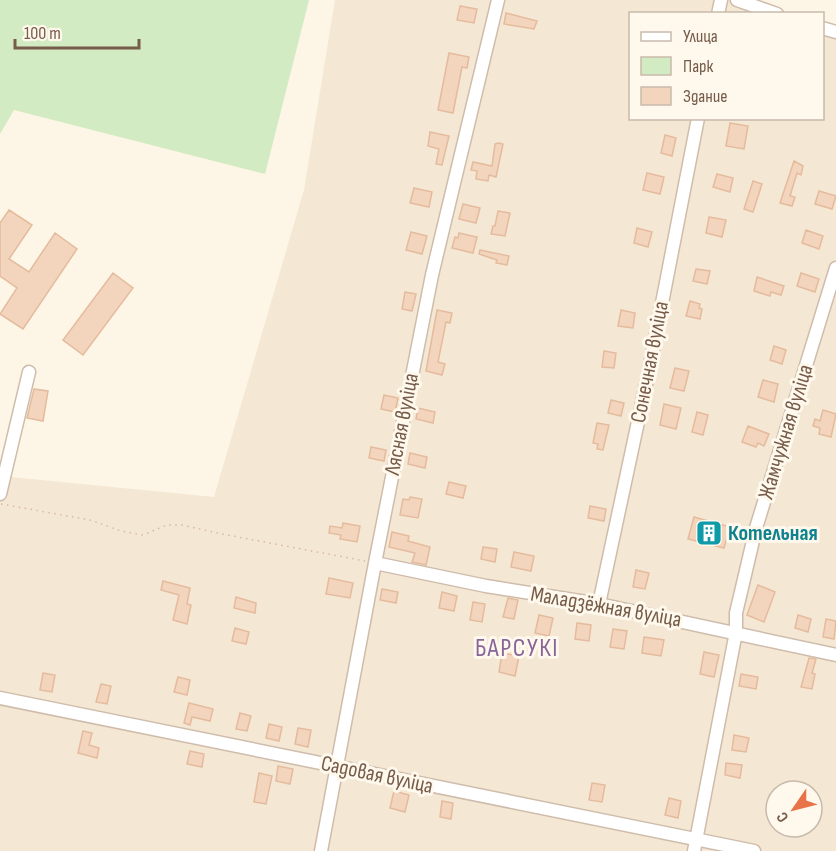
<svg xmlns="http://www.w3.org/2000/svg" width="836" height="851" viewBox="0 0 836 851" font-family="'Sofia Sans Condensed',sans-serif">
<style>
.residential{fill:#f4e7d4;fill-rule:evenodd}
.green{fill:#d2ebc3}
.building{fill:#f3d4bd;stroke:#e5bb9d;stroke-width:1.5}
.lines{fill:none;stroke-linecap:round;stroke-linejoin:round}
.minor-casing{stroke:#cfbcab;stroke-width:15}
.path{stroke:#d8b89f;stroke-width:1.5;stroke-dasharray:1.5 4.5;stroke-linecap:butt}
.minor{stroke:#fff;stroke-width:12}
.labels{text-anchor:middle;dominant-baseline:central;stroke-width:6;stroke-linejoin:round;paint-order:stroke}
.street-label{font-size:22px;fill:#765c4a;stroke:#fff8ec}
.culture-label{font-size:22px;font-weight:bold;fill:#0d838f;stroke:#fff8ec;text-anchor:start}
.quarter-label{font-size:26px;letter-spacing:1.5px;fill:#8a659a;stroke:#fff8ec}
</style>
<rect width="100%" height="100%" fill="#fdf5e5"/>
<!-- residential -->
<path class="residential" d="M335,0H744L784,13L630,14V118H822L823,26L836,30V851H0V476L214,497L304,190ZM776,791H812V827H776Z"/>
<!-- green -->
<path class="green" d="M0,0H309L265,174L14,110L0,134Z"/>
<!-- building -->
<path class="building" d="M460,6L477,9L474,23L457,20Z
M506,13L537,21L534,29L504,24Z
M449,53L469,57L467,68L462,67L453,113L438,110Z
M730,123L748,126L744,149L726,146Z
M430,132L449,136L442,165L436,164L439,149L428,146Z
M665,135L676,138L672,156L661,153Z
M498,143L503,144L496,177L489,175L488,181L476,179L477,171L471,170L473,162L492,166L495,144Z
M794,161L803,166L801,175L797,173L790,196L795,197L792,206L780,203Z
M647,173L664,177L660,194L643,190Z
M717,174L733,178L730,192L713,187Z
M753,181L762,184L753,212L744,209Z
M414,188L432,192L429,207L410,203Z
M819,191L836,196L832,209L815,204Z
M463,204L480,208L476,223L459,219Z
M9,210L32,225L9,259L29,272L55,233L77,249L23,329L0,314L17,288L0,276V223Z
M498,211L510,213L505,236L491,234L493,226H495Z
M709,217L726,220L722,237L706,233Z
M637,228L652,232L648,247L634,243Z
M806,230L823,236L819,249L802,243Z
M411,232L427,236L422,254L406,250Z
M459,233L477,237L473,253L452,248L455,237L458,238Z
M480,250L509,256L507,265L496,263L497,260L479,254Z
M696,269L710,271L707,284L693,281Z
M113,273L133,288L83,355L63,340Z
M801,273L819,279L815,292L797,286Z
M757,277L784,286L781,295L771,292L770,296L754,291Z
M405,292L416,294L412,311L402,309Z
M690,301L700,304L699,308L702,309L700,319L686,316Z
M437,310L452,313L450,323L446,322L438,362L445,364L442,375L426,371Z
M621,310L635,313L633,328L618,326Z
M774,346L786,350L782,364L770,360Z
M604,351L616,353L614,368L602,367Z
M675,368L689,371L684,391L670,388Z
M763,380L778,384L774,402L758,397Z
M34,389L48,391L43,421L27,418Z
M384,395L398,398L395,412L381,409Z
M611,400L624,403L621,416L608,413Z
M664,404L681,408L676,429L660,425Z
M418,408L435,412L433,423L416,419Z
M823,410L836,414L831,437L819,434L820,428L813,426L815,419L820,421Z
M697,412L708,415L703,435L692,432Z
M597,423L609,425L603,450L597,449L598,444L593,443Z
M748,426L769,434L764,446L758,443L756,447L742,442Z
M371,447L386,450L384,461L369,458Z
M410,453L427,457L425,468L408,464Z
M449,482L466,486L463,498L446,494Z
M410,497L422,499L418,518L400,515L403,499L409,500Z
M590,506L606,509L604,521L588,518Z
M694,517L730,527L724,548L688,539Z
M343,523L360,526L357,542L340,539L341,535L329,533L330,526L342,528Z
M392,532L409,536L408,541L430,547L426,565L412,562L415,553L389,547Z
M483,547L497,549L495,562L481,559Z
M514,552L534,556L531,571L511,567Z
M636,570L649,573L645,589L633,587Z
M329,578L353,583L350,598L326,594Z
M163,581L190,588L187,604L191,605L187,624L173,620L179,595L161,590Z
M758,585L775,592L764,622L747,615Z
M382,589L398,592L396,603L380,600Z
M442,592L457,596L454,611L439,608Z
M236,597L256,603L255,613L234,608Z
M508,598L518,600L514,619L503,617Z
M473,602L485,604L482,622L470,620Z
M539,615L553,618L549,636L535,633Z
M798,615L811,619L808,632L795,628Z
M826,619L836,621L834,639L823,637Z
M577,623L591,625L589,641L575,639Z
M235,628L249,632L246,644L232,641Z
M613,629L627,631L624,649L610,647Z
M644,637L664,640L661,656L642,653Z
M704,652L719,655L714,677L700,674Z
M502,653L519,656L515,676L499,672Z
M809,658L816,659L812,673L815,674L812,689L801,687Z
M43,673L55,675L52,692L40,690Z
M741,674L758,677L756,689L739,686Z
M178,677L190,680L187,695L174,692Z
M101,684L111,686L107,704L96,702Z
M189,703L213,709L210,721L192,717L190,725L184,723Z
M240,713L251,716L247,731L236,729Z
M269,724L282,727L279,741L266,738Z
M298,728L311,730L308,747L295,744Z
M83,731L92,733L89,745L99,748L97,758L78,753Z
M734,735L749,738L746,752L732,750Z
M190,751L204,754L202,767L187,764Z
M726,763L742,765L740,778L725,775Z
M278,766L293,769L290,784L276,781Z
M259,773L272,776L266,804L254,802Z
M592,783L605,785L602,802L589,800Z
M394,791L409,795L405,812L390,808Z
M669,798L681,801L678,818L665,815Z
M442,801L453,803L451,819L440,817Z"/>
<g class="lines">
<defs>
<path id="minor" d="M737,0L777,14
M718,14L721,0
M822,28L836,32
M0,494L29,372
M375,563L486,586L599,604L836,655
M599,604L648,375L698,118
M0,698L754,851
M321,851L375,563L432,275L498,0
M694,851L736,632V613L756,528L836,268"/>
</defs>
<!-- minor casing -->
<use href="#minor" class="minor-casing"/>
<!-- path -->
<path class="path" d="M1,504L90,520L121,531L143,535L167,525H182L222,534L365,561"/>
<!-- minor -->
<use href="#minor" class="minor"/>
</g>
<!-- icons -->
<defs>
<symbol id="building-square" viewBox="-11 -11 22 22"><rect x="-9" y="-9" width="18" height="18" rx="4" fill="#0f9aa8" stroke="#fff8ec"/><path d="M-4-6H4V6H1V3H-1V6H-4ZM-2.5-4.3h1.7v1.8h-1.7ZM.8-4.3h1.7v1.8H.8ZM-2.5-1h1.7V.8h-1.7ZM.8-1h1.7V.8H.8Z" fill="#fff"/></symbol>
</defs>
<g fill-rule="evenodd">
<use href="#building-square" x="694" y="518" width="30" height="30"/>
</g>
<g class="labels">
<!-- street labels -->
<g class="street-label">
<text transform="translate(650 362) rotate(-79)">Сонечная вуліца</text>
<text transform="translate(402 424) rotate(-79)">Лясная вуліца</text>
<text transform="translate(786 432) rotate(-73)">Жамчужная вуліца</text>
<text transform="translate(606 607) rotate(10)">Маладзёжная вуліца</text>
<text transform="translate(377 775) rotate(12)">Садовая вуліца</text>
</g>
<!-- culture labels -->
<g class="culture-label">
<text x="728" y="533">Котельная</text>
</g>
<!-- quarter labels -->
<g class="quarter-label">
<text x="517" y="648">БАРСУКІ</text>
</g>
</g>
<!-- legend -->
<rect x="629" y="12" width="195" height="108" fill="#fff8ec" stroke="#c8baab" stroke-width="1.5"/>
<rect x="641" y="32" width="30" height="9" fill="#ffffff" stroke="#c8baab" stroke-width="1.5"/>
<text x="683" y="42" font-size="18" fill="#765c4a">Улица</text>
<rect x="641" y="57" width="30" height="18" fill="#d2ebc3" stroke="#c8baab" stroke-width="1.5"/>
<text x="683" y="72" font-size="18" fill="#765c4a">Парк</text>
<rect x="641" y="87" width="30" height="18" fill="#f3d4bd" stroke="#c8baab" stroke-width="1.5"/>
<text x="683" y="102" font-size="18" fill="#765c4a">Здание</text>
<!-- north arrow -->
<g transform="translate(794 809) rotate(235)"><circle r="28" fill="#fff8ec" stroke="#c8baab" stroke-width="1.5"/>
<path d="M0-4.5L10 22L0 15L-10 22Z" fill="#e87349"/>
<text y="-9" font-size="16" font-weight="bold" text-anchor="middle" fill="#765c4a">С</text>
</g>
<!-- scale -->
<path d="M15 39v9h124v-9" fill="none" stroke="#765c4a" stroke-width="3"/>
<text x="24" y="39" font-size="18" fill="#765c4a" stroke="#fff8ec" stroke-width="4.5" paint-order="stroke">100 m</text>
</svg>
